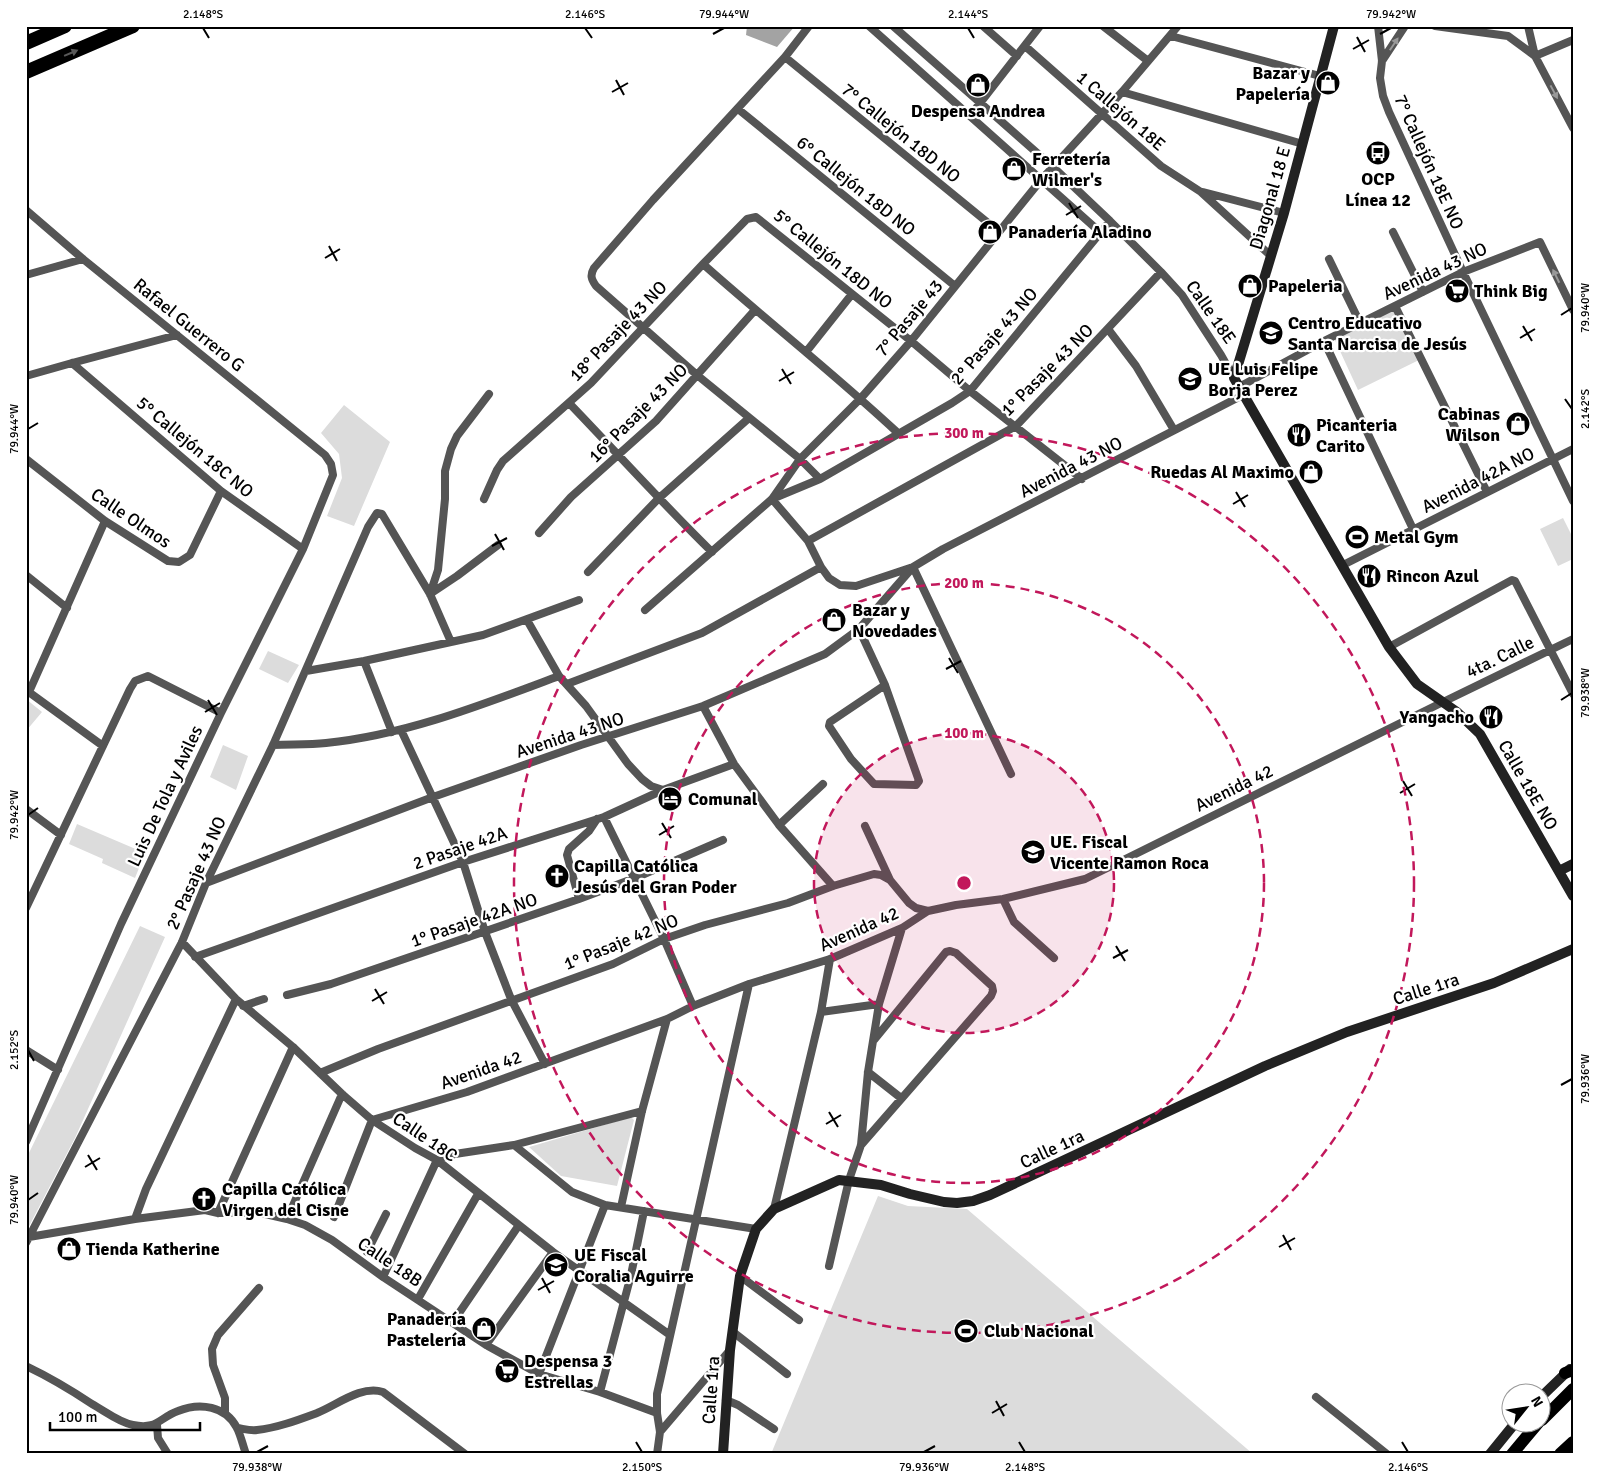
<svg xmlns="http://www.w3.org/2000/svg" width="1599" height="1480" viewBox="0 0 1599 1480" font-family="Signika,sans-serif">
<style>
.green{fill:#dcdcdc}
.water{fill:#a3a3a3}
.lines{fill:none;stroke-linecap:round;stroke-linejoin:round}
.street{stroke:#555;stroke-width:8}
.secondary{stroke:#222;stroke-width:10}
.primary{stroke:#000;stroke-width:12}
.highway{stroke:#000;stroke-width:14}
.oneway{fill:#999}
.oneway2{fill:#595959}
.ticks{fill:none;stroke:#000;stroke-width:2}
.ring{fill:none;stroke:#c2185b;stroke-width:2.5;stroke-dasharray:9 6}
.labels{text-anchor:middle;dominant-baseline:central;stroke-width:4.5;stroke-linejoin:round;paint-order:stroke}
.poi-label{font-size:18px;font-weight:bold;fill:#000;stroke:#fff;text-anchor:start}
.street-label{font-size:18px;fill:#000;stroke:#fff}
.centre{fill:#c2185b;stroke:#fff;stroke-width:2.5}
.ring-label{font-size:15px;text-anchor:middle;font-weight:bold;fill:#c2185b;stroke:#fff;stroke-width:4.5;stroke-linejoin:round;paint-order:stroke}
.neatline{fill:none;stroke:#000;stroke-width:2}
.ticks-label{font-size:12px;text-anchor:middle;fill:#000}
</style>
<rect width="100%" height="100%" fill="#fff"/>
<!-- green -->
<path class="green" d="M1393,309L1419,360L1358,390L1334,338Z
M344,405L390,442L354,526L327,516L342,478L339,454L321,433Z
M1563,518L1573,538V559L1558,566L1540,529Z
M268,651L299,665L288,683L259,669Z
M26,699L42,712L26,731Z
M223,745L248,756L236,790L210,777Z
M77,824L145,853L135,878L102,863L103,859L69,844Z
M140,926L165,937L75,1138L26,1232V1159Z
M631,1117L634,1120L617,1186L561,1176L529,1147Z
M878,1196L908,1206L967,1209L1253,1454H771Z"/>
<!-- water -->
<path class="water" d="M747,26H795L777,47L746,35Z"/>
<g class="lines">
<!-- street -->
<path class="street" d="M809,26L785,57L653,200L594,268C590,275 591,279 596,286L697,375L800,459L820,479
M869,26L1101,233
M893,26L1053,167L1110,221L1161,272L1182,295L1221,355L1234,378
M983,26L1017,56
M1103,26L1148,61
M1378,26L1382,61L1380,78L1383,96L1389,112L1463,272L1573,501
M1435,26L1508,36L1535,56
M1528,26L1535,56L1573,128
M1171,36L1320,76
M1025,46L1161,166L1201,192L1271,256
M1535,56L1573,40
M785,57L998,231
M1382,61L1405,26
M1122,92L1303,144
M738,109L955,286
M970,116L1040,26
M1203,192L1284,213
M26,210L83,259L325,455L331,464L333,475L303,549L221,713L121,924L26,1142
M1110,221L970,391L952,403L820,479L772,499L808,541L821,567L829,578L840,585L856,586L913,567L943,549L1243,395
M1393,232L1423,292
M1329,259L1360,323
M703,264C767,321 836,375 899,434
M26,275L83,259
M1395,306L1487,492
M1108,329L1136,366L1174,430
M1324,341L1413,529
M806,352L852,294
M72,363L221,491L303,549
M26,376L72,363L177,335
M1239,387L1324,341L1463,272L1540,242L1573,310
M489,394L457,436L451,449L445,471V499L438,570L430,594L457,576L498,545
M569,403C617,453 663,504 712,552
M26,459L105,521L168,561L179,562L190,555L221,491
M484,499L497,470L503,461L591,383L703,264L747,219L756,217L911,341L970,391L1082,479
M539,533L571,497L656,421L755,310
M808,541L1016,426L1161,272
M1343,565L1573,449
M588,572L658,499L749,418
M26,575L67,608
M645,610L772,499L800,459L861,398L911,341L1041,180L1122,92L1178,26
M527,620L559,676L586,706L628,764L642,779L651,786L663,790
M859,629L885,685L919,781L916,785L874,784L851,759L829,726L830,722L885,685
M1389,647L1512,580L1515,581L1573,694
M364,661L392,732
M306,671L364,661L483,635L579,600
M567,684L702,633L821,567
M26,690L103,746
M29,692L105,521
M703,706L734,764L779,825L833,886
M401,730L463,862L485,932L511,999L545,1064
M273,745C290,744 308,745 326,743C406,735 484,704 559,676
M26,809L61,835
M604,817L664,939L693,1006
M779,825L823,784
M865,826L890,880
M206,883L433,797L581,745L703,706L825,654L859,629L913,567L1011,774
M579,899L567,855L569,849L589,831L597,819
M1003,899L1014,922L1054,958
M26,908L130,689L135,681L148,676L221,713
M182,942L236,999L293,1047L342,1094L372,1120L415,1148L437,1160L553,1252L670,1335
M195,957L463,862L604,817L663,790L734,764
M287,995L331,984L579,899L635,878L723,840
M243,1006L264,999
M821,1012L879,1004
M26,1050L58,1070
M868,1072L901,1098
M320,1073L378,1049L613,964L664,939L705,925L788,903L833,886L874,874L881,875L890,880L909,903L916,908L928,911
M514,1145L642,1111
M861,1145L991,996L993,991L992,986L956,953L950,951L946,952L874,1040
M437,1160L455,1154L514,1145L572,1192L605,1205L756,1229
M621,1207L642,1111L667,1019
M774,1209L821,1012L830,959
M218,1213L293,1047
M334,1217L372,1120L467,1092L667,1019L693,1006L749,984L830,959L902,928L928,911L956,905L1003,899L1085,879L1441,703L1573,639
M135,1219L146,1189L236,999
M287,1219L342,1094
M29,1237L135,1219L205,1210L218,1213H261L287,1219L305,1225L332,1240L383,1277L486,1345L539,1374L600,1392L657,1413
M26,1243L182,942L206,883L273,745L368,527L377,513L382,514L430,594L451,642
M367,1252L386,1214
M829,1266L849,1180L861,1145L868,1072L879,1004L902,928
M740,1276L799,1320
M383,1277L437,1160
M418,1299L478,1194
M453,1322L519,1225
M733,1332L787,1374
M486,1345L553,1252
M26,1366C49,1377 71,1390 92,1404C105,1411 118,1422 133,1425C157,1430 159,1418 178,1411C200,1402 226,1406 237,1428C241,1436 243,1446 246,1454
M539,1374L605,1205
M600,1392L631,1275L644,1211
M1316,1397L1387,1454
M726,1400L738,1405L774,1429
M225,1413V1398L213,1365L212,1349L218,1335L259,1288
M157,1425L158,1438L168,1454
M237,1428C244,1429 251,1431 257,1430C277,1428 298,1420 317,1413C337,1405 361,1385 383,1392L465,1454
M660,1432L730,1350
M657,1454L660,1432L657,1413V1394L749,984"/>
<!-- secondary -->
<path class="secondary" d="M1334,26L1284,213L1234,378L1389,647L1417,684L1457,712L1480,734L1573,896
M1559,871L1573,864
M1542,1396L1570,1369
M723,1454L730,1350L740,1276L756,1229L774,1209L839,1180L881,1185L910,1194L944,1202L957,1203L973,1201L990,1195L1265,1066L1347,1032L1494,983L1573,949
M1490,1454L1516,1422"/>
<!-- primary -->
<path class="primary" d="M1565,1373L1573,1370
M1542,1420L1573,1389
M1512,1454L1539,1422
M1560,1454L1573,1442"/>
<!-- highway -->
<path class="highway" d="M26,43L65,26
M26,72L133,26"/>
</g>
<!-- one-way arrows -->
<defs><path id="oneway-solid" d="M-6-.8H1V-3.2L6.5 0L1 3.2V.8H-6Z" transform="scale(1.25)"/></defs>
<g class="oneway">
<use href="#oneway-solid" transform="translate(1394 44) rotate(-56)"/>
<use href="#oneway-solid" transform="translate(1554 92) rotate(62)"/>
<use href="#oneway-solid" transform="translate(1556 276) rotate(-116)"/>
</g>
<use class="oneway2" href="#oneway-solid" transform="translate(71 53) rotate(-23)"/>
<!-- ticks -->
<path class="ticks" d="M203,28L209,38M585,28L592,38M968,28L974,38M713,34L724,28M1380,34L1391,28M1357,37L1365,52M1353,49L1369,40M616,80L624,95M612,92L628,83M1069,203L1078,218M1066,215L1081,206M329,246L337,261M325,258L340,249M1561,315L1572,308M1523,326L1532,341M1520,338L1535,329M782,369L791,384M779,381L794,372M1565,399L1572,409M28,429L38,423M1236,492L1245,507M1233,504L1248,495M495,534L504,550M492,546L507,538M949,658L958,673M946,669L961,661M208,700L217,715M1561,700L1572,693M205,712L220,703M1403,781L1412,796M1400,793L1415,784M28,815L38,808M662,823L671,838M659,835L674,826M1116,946L1125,961M1113,958L1128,950M375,989L384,1004M372,1001L387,992M28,1050L34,1061M1561,1085L1572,1079M829,1112L838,1127M826,1124L841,1115M88,1155L97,1170M85,1167L100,1158M28,1200L38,1193M1283,1235L1291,1250M1279,1247L1295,1238M542,1278L550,1293M538,1290L554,1281M996,1401L1004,1416M992,1413L1007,1404M636,1442L642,1452M1019,1442L1025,1452M1402,1442L1408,1452M257,1452L268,1446M924,1452L935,1446"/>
<!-- distance rings -->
<circle cx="964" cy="883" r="150" fill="#c2185b" fill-opacity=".12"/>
<g class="ring">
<circle cx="964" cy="883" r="150"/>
<circle cx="964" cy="883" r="300"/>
<circle cx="964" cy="883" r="450"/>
</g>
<!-- icons -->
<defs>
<symbol id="shop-disc" viewBox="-11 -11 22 22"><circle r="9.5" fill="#000" stroke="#fff"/><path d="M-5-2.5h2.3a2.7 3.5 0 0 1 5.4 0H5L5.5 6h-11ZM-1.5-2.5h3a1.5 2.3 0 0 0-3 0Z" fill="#fff"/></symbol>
<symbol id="bus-disc" viewBox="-11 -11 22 22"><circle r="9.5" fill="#000" stroke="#fff"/><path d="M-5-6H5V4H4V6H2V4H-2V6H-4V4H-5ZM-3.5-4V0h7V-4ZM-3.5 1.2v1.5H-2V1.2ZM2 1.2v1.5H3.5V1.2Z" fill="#fff"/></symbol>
<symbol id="supermarket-disc" viewBox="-11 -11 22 22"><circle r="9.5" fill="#000" stroke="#fff"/><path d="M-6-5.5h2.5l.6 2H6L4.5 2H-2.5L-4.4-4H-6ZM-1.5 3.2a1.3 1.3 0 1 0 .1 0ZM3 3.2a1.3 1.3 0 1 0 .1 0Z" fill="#fff"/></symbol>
<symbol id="school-disc" viewBox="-11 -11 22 22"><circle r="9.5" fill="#000" stroke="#fff"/><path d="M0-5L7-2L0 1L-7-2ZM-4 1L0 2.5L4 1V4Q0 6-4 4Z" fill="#fff"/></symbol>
<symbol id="restaurant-disc" viewBox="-11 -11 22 22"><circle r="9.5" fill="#000" stroke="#fff"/><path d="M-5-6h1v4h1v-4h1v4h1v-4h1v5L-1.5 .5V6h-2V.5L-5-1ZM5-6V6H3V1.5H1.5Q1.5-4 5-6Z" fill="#fff"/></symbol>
<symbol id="stadium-disc" viewBox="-11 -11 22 22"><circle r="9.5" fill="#000" stroke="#fff"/><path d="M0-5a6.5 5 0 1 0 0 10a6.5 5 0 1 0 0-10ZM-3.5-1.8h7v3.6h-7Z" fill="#fff"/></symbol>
<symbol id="hotel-disc" viewBox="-11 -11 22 22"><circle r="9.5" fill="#000" stroke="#fff"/><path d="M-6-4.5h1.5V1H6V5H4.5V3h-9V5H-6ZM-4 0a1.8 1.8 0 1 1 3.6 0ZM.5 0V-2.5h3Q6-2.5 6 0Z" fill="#fff"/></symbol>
<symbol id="church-disc" viewBox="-11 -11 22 22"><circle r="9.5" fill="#000" stroke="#fff"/><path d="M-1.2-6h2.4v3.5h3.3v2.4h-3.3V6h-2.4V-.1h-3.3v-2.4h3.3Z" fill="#fff"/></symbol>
</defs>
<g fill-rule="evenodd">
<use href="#shop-disc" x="1314" y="69" width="28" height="28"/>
<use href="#shop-disc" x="964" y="71" width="28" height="28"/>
<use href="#bus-disc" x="1364" y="139" width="28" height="28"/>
<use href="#shop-disc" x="1000" y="155" width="28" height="28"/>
<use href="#shop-disc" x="976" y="218" width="28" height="28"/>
<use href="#shop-disc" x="1236" y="272" width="28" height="28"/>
<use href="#supermarket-disc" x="1443" y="277" width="28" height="28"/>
<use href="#school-disc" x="1257" y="319" width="28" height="28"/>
<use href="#school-disc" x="1176" y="365" width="28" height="28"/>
<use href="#shop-disc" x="1504" y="410" width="28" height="28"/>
<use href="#restaurant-disc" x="1285" y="421" width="28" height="28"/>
<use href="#shop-disc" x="1297" y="458" width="28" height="28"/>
<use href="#stadium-disc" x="1343" y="523" width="28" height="28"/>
<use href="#restaurant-disc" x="1355" y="562" width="28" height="28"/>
<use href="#shop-disc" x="820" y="606" width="28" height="28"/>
<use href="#restaurant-disc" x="1477" y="703" width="28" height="28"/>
<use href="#hotel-disc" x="656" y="785" width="28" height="28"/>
<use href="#school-disc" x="1019" y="838" width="28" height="28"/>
<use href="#church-disc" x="543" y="862" width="28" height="28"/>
<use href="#church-disc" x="190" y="1185" width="28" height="28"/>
<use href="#shop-disc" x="55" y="1235" width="28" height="28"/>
<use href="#school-disc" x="542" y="1251" width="28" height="28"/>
<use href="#shop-disc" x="470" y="1315" width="28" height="28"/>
<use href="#stadium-disc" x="952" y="1317" width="28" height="28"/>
<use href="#supermarket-disc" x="493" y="1357" width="28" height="28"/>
</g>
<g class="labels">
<!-- poi labels -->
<g class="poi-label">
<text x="1310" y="73" text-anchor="end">Bazar y<tspan x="1310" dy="21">Papelería</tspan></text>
<text x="978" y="111" text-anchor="middle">Despensa Andrea</text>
<text x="1032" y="159">Ferretería<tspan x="1032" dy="21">Wilmer's</tspan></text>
<text x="1378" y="179" text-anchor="middle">OCP<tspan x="1378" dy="21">Línea 12</tspan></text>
<text x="1008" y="232">Panadería Aladino</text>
<text x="1268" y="286">Papeleria</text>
<text x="1474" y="291">Think Big</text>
<text x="1288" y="323">Centro Educativo<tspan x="1288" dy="21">Santa Narcisa de Jesús</tspan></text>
<text x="1208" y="369">UE Luis Felipe<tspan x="1208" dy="21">Borja Perez</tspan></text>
<text x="1500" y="414" text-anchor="end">Cabinas<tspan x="1500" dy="21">Wilson</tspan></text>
<text x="1316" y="425">Picanteria<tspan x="1316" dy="21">Carito</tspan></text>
<text x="1294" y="472" text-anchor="end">Ruedas Al Maximo</text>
<text x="1374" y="537">Metal Gym</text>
<text x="1386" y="576">Rincon Azul</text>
<text x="852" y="610">Bazar y<tspan x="852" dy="21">Novedades</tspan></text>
<text x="1474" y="717" text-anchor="end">Yangacho</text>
<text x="688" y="799">Comunal</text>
<text x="1050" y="842">UE. Fiscal<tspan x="1050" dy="21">Vicente Ramon Roca</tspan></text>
<text x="574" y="866">Capilla Católica<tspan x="574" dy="21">Jesús del Gran Poder</tspan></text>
<text x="222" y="1189">Capilla Católica<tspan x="222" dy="21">Virgen del Cisne</tspan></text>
<text x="86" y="1249">Tienda Katherine</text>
<text x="574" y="1255">UE Fiscal<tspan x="574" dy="21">Coralia Aguirre</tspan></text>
<text x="466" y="1319" text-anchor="end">Panadería<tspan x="466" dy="21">Pastelería</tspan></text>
<text x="984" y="1331">Club Nacional</text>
<text x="524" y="1361">Despensa 3<tspan x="524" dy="21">Estrellas</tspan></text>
</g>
<!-- street labels -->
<g class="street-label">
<text transform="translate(1121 111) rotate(41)">1 Callejón 18E</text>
<text transform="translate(901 133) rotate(39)">7° Callejón 18D NO</text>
<text transform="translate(1429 162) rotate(66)">7° Callejón 18E NO</text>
<text transform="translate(856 186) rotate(39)">6° Callejón 18D NO</text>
<text transform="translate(1270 198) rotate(-74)">Diagonal 18 E</text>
<text transform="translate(833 259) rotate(39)">5° Callejón 18D NO</text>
<text transform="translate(1435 271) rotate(-25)">Avenida 43 NO</text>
<text transform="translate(1211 312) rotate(55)">Calle 18E</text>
<text transform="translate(909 318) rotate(-50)">7° Pasaje 43</text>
<text transform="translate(189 325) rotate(39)">Rafael Guerrero G</text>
<text transform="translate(618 331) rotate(-46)">18° Pasaje 43 NO</text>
<text transform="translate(994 336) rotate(-49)">2° Pasaje 43 NO</text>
<text transform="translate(1047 370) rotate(-45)">1° Pasaje 43 NO</text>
<text transform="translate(638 413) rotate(-45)">16° Pasaje 43 NO</text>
<text transform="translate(195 447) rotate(40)">5° Callejón 18C NO</text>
<text transform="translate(1071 467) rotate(-27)">Avenida 43 NO</text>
<text transform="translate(1478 480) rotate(-27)">Avenida 42A NO</text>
<text transform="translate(131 518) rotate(34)">Calle Olmos</text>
<text transform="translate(1500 657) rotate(-26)">4ta. Calle</text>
<text transform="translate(570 735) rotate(-18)">Avenida 43 NO</text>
<text transform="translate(1528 785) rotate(60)">Calle 18E NO</text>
<text transform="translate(1234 788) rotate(-26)">Avenida 42</text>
<text transform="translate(165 796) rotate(-65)">Luis De Tola y Aviles</text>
<text transform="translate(460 848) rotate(-19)">2 Pasaje 42A</text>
<text transform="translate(196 873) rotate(-66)">2° Pasaje 43 NO</text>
<text transform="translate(474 920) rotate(-19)">1° Pasaje 42A NO</text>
<text transform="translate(859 929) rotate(-24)">Avenida 42</text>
<text transform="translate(621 942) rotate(-22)">1° Pasaje 42 NO</text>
<text transform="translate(1426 989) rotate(-18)">Calle 1ra</text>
<text transform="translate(481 1070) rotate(-19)">Avenida 42</text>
<text transform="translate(425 1137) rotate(34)">Calle 18C</text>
<text transform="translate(1052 1149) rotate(-25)">Calle 1ra</text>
<text transform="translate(390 1262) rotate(34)">Calle 18B</text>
<text transform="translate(711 1390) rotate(-86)">Calle 1ra</text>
</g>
</g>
<circle cx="964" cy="883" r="8" class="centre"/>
<g class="ring-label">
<text x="964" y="438">300 m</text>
<text x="964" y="588">200 m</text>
<text x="964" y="738">100 m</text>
</g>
<!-- border -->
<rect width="1599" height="1480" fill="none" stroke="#ffffff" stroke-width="55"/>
<!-- north arrow -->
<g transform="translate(1526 1408) rotate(60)"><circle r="24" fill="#ffffff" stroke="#999999"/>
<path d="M0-4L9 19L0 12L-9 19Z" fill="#000000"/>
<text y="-8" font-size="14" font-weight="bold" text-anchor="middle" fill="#000000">N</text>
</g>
<!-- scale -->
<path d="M50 1422v8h150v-8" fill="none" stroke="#000000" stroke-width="2.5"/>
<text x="58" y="1422" font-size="15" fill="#000000" stroke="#ffffff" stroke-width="4" paint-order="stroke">100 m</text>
<rect x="28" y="28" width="1544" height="1424" class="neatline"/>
<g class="ticks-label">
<text x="203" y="18">2.148°S</text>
<text x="585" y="18">2.146°S</text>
<text x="724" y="18">79.944°W</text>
<text x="968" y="18">2.144°S</text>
<text x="1391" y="18">79.942°W</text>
<text transform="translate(1585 308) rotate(-90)" y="4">79.940°W</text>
<text transform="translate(1585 409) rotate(-90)" y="4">2.142°S</text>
<text transform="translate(14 429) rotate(-90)" y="4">79.944°W</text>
<text transform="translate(1585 693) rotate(-90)" y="4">79.938°W</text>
<text transform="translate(14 815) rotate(-90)" y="4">79.942°W</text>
<text transform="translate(14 1050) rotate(-90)" y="4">2.152°S</text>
<text transform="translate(1585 1079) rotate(-90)" y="4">79.936°W</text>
<text transform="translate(14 1200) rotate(-90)" y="4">79.940°W</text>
<text x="257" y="1471">79.938°W</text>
<text x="642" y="1471">2.150°S</text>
<text x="924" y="1471">79.936°W</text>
<text x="1025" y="1471">2.148°S</text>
<text x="1408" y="1471">2.146°S</text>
</g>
</svg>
